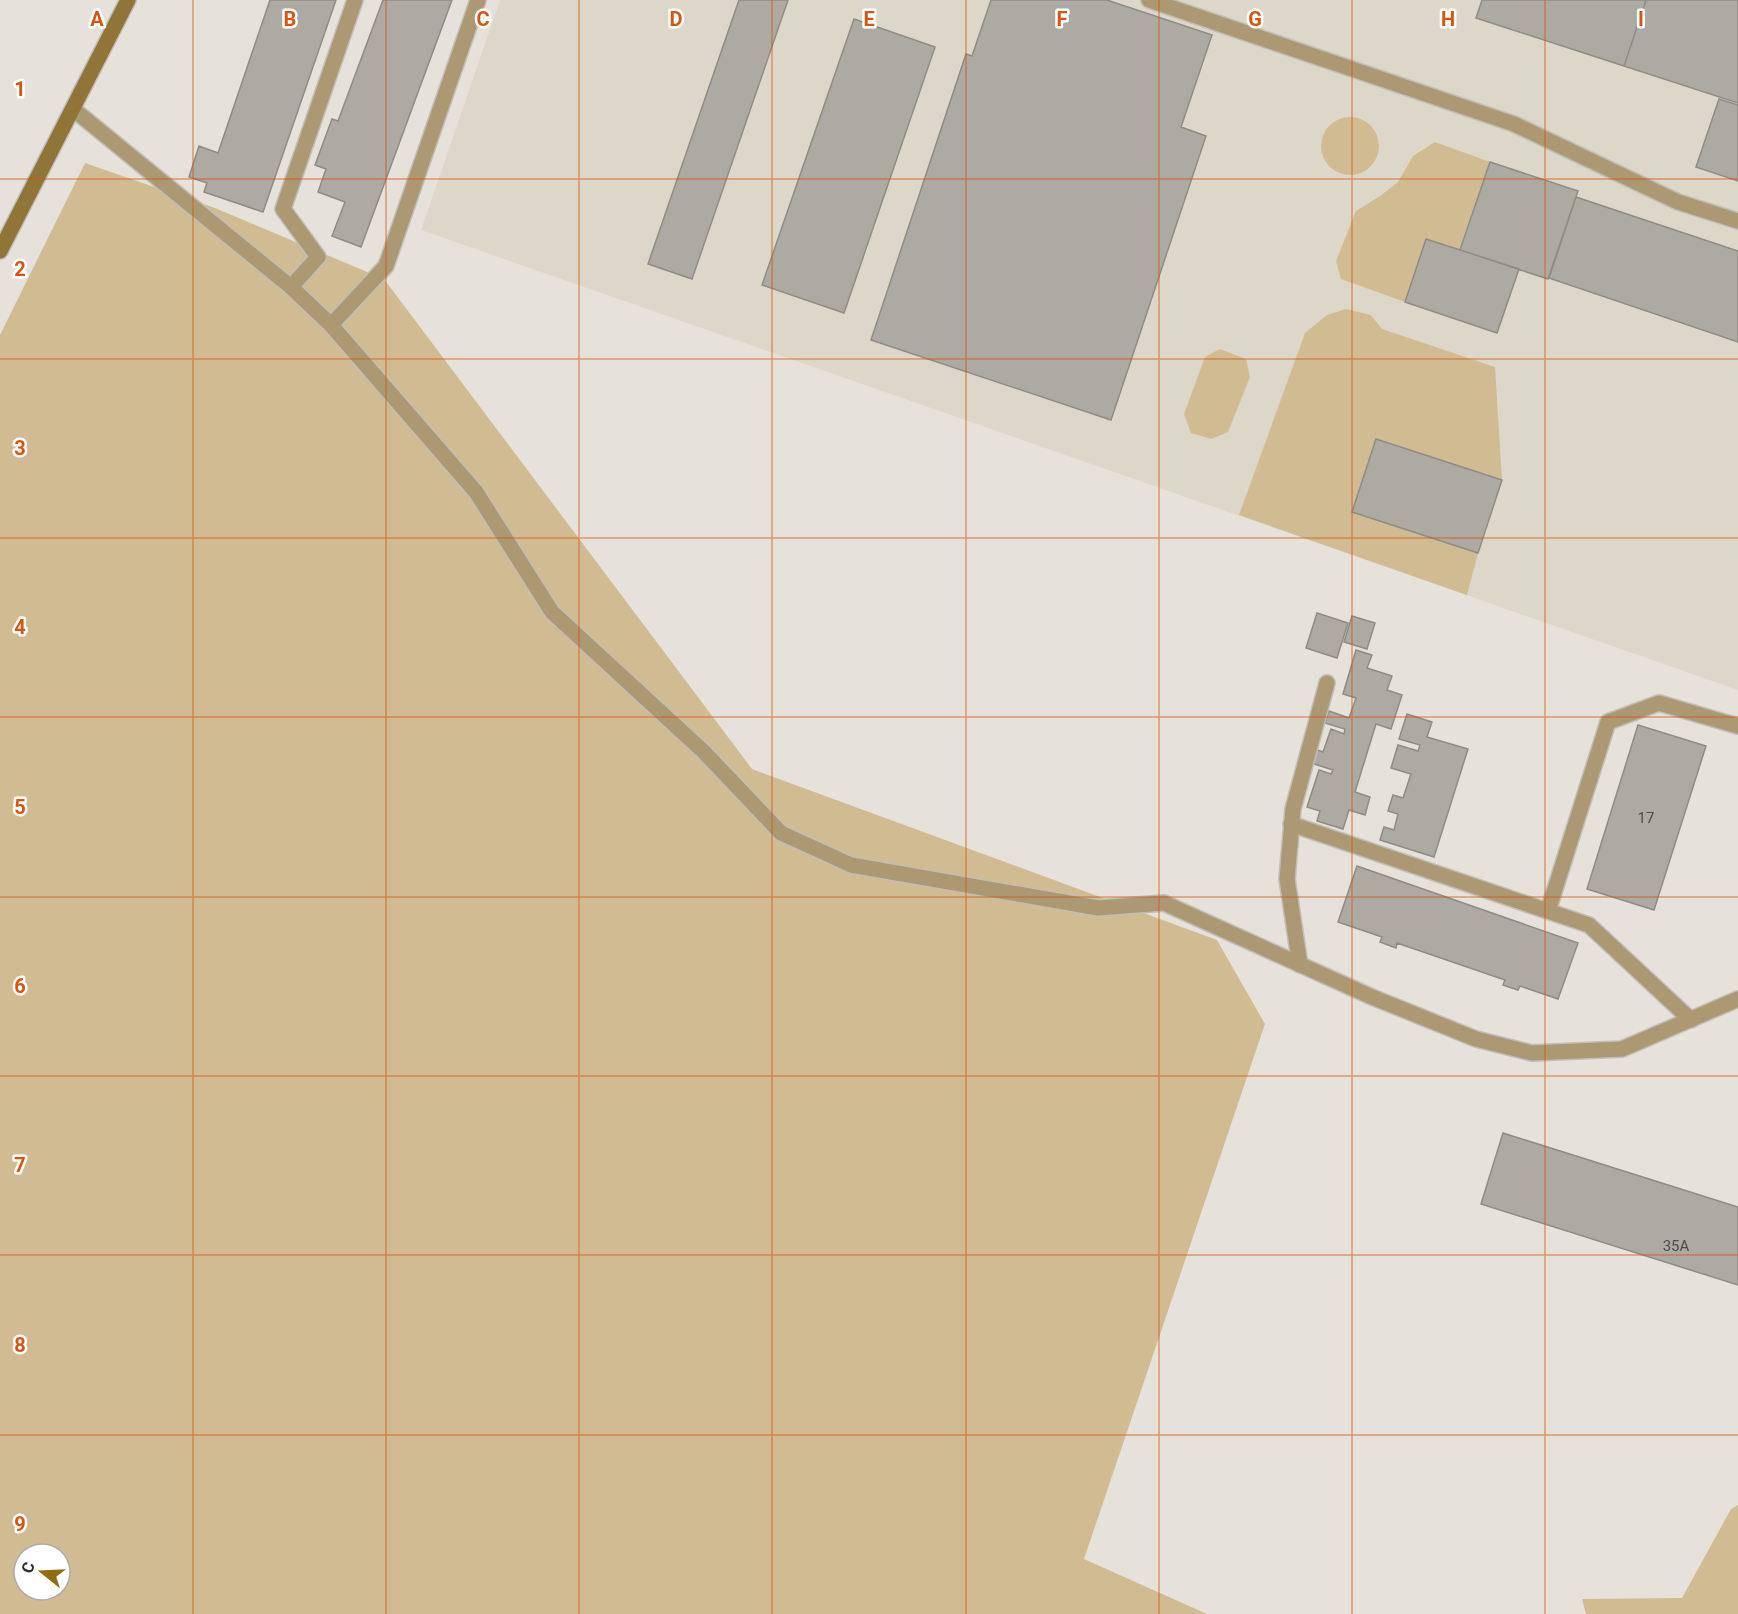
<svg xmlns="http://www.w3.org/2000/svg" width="1738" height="1614" viewBox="0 0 1738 1614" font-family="Roboto,sans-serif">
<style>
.built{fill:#ddd7ca}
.green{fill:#d1bb92;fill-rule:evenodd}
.building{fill:#ada9a3;stroke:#8f8c85;stroke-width:1.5}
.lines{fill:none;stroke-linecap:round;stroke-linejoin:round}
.service-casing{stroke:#c1beb8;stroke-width:18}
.minor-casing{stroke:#c1beb8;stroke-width:18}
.secondary-casing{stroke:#c1beb8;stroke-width:18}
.service{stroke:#ac9873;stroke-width:15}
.minor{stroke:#ac9873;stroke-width:15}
.secondary{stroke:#917438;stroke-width:15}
.grid{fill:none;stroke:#d6550f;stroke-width:1.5;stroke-opacity:0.55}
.labels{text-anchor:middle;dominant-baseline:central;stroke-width:5;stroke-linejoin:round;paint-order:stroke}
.number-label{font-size:15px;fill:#4e4c49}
.grid-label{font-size:20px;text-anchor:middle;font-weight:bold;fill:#d6550f;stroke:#fff;stroke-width:5;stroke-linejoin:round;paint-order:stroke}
</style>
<rect width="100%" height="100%" fill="#e6e2db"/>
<!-- built -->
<path class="built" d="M500,0H1738V690L421,230Z"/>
<!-- green -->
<path class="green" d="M1321 146a29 29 0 1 1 58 0a29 29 0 1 1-58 0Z
M1435,142L1490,162L1460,250L1426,239L1405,302L1341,279L1336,261L1356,211L1380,196L1398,182L1413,156Z
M85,163L215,208L384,279L752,769L1217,940L1265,1024L1084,1559L1207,1614H0V335ZM24,1554H60V1590H24Z
M1346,309L1371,315L1382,329L1495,367L1502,480L1377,439L1353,512L1478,553L1467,595L1239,515L1305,333L1327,315Z
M1220,349L1246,359L1250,377L1228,432L1211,439L1191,433L1184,414L1205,357Z
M1738,1505V1614H1586L1582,1599L1682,1598L1731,1509Z"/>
<!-- building -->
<path class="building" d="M270,0H336L263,212L204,192L207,183L189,177L199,146L218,153Z
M383,0H452L361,247L332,236L345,202L318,192L326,169L315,165L332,119L338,121Z
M739,0H788L692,279L648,264Z
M991,0H1107L1212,35L1181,127L1206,136L1111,420L871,340L966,54L972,56Z
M1482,0H1646L1624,66L1476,18Z
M1646,0H1738V103L1624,66Z
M854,19L935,47L844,313L762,285Z
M1719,99L1738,105V181L1696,167Z
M1490,162L1578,191L1548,279L1460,250Z
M1576,197L1738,251V342L1549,278Z
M1426,239L1519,269L1497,333L1405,302Z
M1376,439L1502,480L1478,553L1352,512Z
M1317,613L1348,623L1337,658L1306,648Z
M1352,616L1375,623L1367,649L1344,642Z
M1356,650L1372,655L1367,668L1392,676L1387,690L1402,695L1391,729L1376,724L1355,792L1370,797L1365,815L1349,810L1343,829L1317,821L1320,811L1307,807L1319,770L1331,774L1333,770L1311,763L1315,749L1323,752L1331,729L1344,734L1345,729L1325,723L1329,711L1349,718L1356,698L1343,694Z
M1407,714L1432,722L1427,737L1468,749L1434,857L1380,840L1384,827L1394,830L1398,814L1388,811L1393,795L1403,798L1411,774L1391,768L1398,745L1418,751L1420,745L1399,739Z
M1638,725L1706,746L1654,910L1587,889Z
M1357,866L1578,943L1558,999L1520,986L1518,990L1503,985L1505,980L1397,943L1396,948L1380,942L1382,937L1338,922Z
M1503,1133L1738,1207V1285L1481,1204Z"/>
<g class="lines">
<defs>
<path id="service" d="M1149,0L1514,124L1678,202L1738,221
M291,287L318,257L283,209L355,0
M331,325L386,266L478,0
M1291,824L1589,925L1691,1020
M1548,911L1608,722L1659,703L1738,726
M1300,965L1287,879L1293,809L1327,683"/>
<path id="minor" d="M73,109L291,287L331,325L476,492L552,612L704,752L781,833L851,865L1098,908L1164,903L1372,997L1476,1039L1532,1053L1622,1049L1738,999"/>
<path id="secondary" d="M0,251L128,0"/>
</defs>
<!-- service casing -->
<use href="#service" class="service-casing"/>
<!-- minor casing -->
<use href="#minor" class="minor-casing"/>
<!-- secondary casing -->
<use href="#secondary" class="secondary-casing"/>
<!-- service -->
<use href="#service" class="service"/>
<!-- minor -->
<use href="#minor" class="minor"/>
<!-- secondary -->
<use href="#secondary" class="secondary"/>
</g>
<!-- grid -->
<path class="grid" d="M193,0V1614M386,0V1614M579,0V1614M772,0V1614M966,0V1614M1159,0V1614M1352,0V1614M1545,0V1614M0,179H1738M0,359H1738M0,538H1738M0,717H1738M0,897H1738M0,1076H1738M0,1255H1738M0,1435H1738"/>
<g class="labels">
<!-- number labels -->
<g class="number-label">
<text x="1646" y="818">17</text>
<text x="1676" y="1246">35А</text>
</g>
</g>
<g class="grid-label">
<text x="97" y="26">A</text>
<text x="290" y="26">B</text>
<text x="483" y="26">C</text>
<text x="676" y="26">D</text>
<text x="869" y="26">E</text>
<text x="1062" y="26">F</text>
<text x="1255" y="26">G</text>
<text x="1448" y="26">H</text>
<text x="1641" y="26">I</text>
<text x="20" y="96">1</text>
<text x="20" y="276">2</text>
<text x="20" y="455">3</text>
<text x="20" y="634">4</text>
<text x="20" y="814">5</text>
<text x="20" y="993">6</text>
<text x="20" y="1172">7</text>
<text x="20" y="1352">8</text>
<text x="20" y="1531">9</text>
</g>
<!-- north arrow -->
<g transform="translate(42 1572) rotate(288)"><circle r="28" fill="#ffffff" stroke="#acabaa" stroke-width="1.5"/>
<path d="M0-4.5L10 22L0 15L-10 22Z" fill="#926c13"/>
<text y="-9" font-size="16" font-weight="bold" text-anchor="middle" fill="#2f2d2b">С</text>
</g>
</svg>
